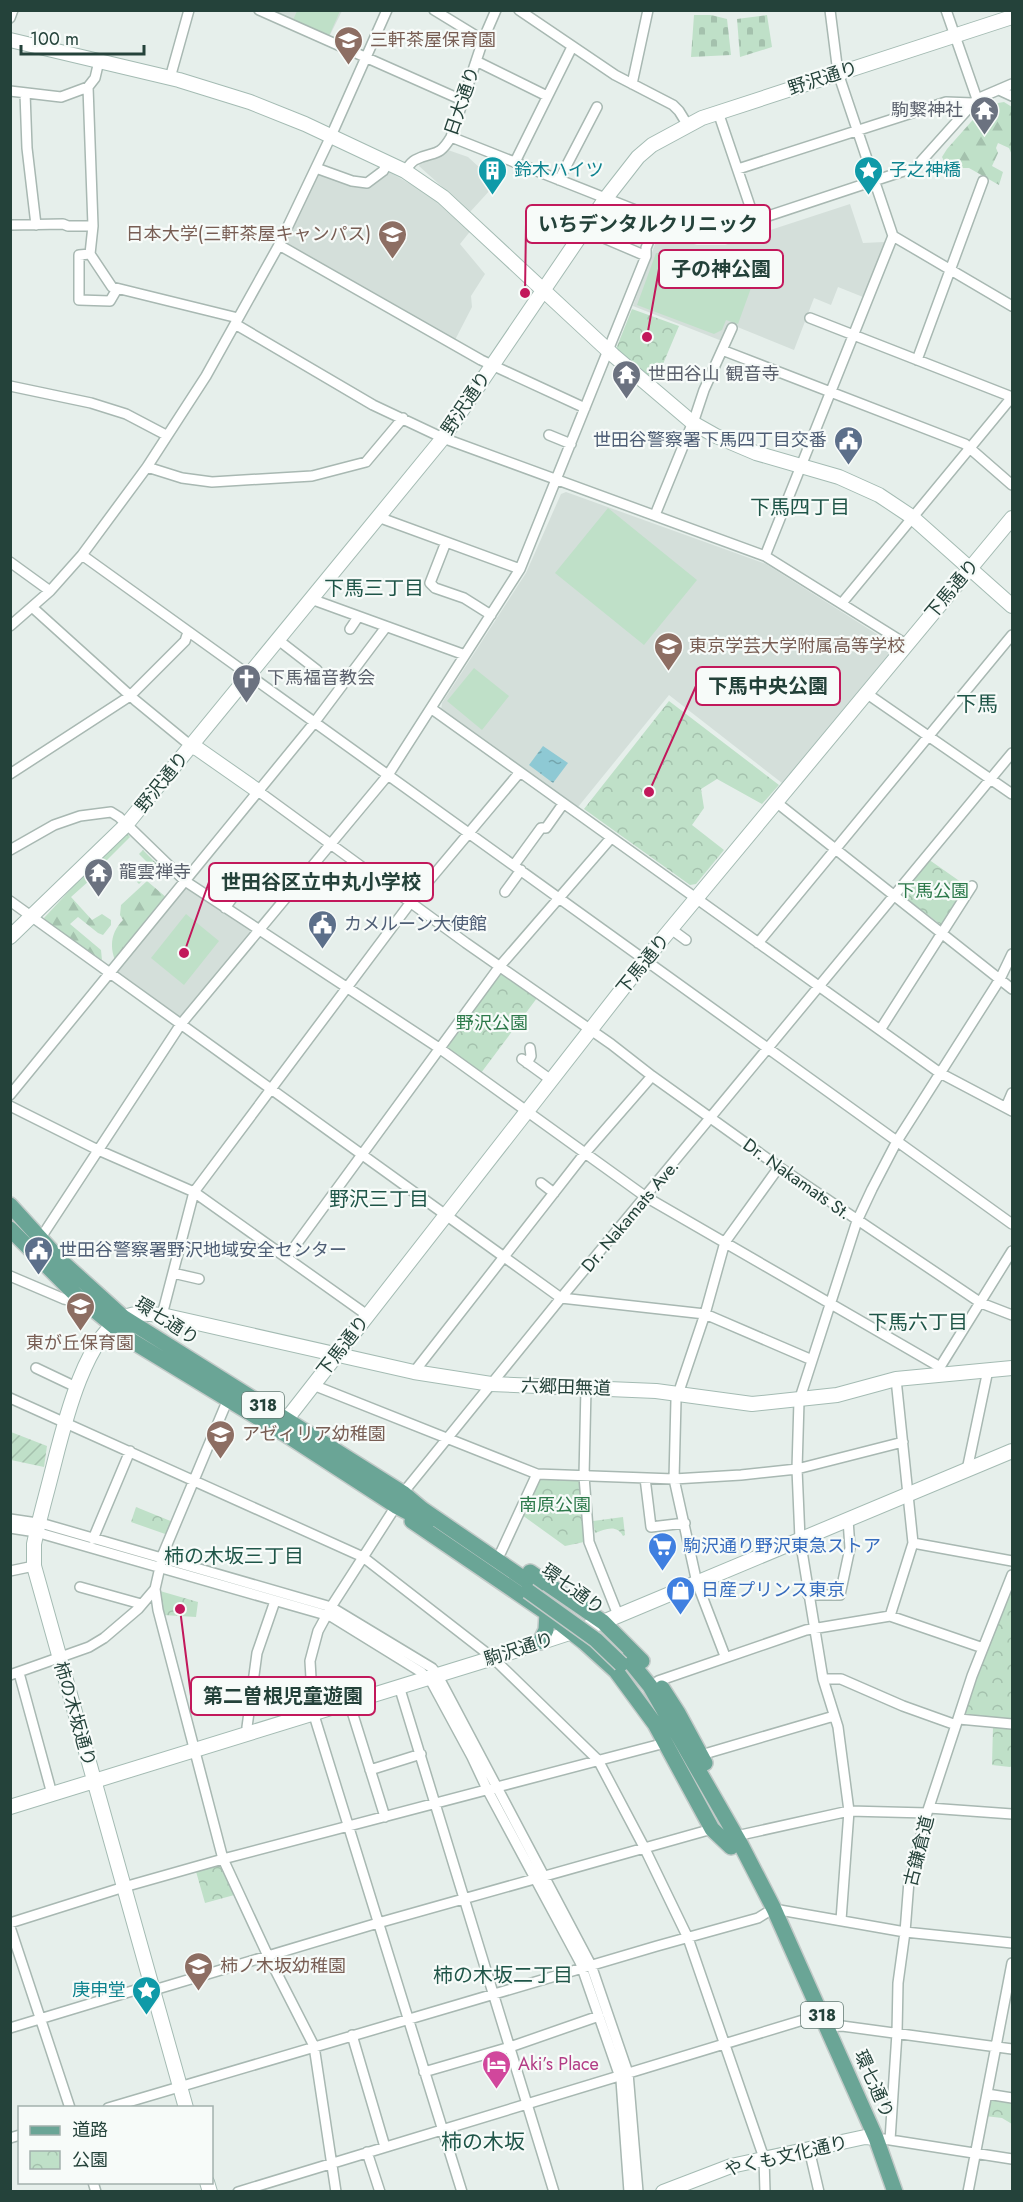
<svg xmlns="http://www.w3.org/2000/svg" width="1023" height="2202" viewBox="0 0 1023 2202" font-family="Jost,'Noto Sans JP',sans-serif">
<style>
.built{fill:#d4dfda}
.grass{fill:#bfe0c8}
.forest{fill:url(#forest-firs)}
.cemetery{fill:url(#cemetery-stones)}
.park{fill:url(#park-crowns)}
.garden{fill:url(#garden-furrows)}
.water{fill:url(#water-ripples)}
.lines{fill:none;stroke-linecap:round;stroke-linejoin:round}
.street-casing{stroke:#a8b8b2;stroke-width:12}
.secondary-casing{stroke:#a4bbb3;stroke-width:16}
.primary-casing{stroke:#c2cac8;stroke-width:18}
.street{stroke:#fff;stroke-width:9}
.secondary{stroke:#fff;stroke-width:14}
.primary{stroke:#6aa596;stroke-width:15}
.primary-bridge-casing{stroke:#c2cac8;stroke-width:18;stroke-linecap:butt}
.primary-bridge{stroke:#6aa596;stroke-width:15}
.labels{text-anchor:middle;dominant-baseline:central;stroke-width:4.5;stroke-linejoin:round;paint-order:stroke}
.shield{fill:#f7fbf9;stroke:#637a73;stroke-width:1.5}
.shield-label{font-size:16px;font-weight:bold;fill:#24423a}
.education-label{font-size:18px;fill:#785e54;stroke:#f7fbf9;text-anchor:start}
.street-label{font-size:18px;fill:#24423a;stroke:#f7fbf9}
.worship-label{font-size:18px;fill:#5b616d;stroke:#f7fbf9;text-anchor:start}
.culture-label{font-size:18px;fill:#0d838f;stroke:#f7fbf9;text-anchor:start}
.service-label{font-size:18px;fill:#4e5e75;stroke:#f7fbf9;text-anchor:start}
.park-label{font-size:18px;fill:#2d7a4b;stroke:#f7fbf9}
.shop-label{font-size:18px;fill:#366cbe;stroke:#f7fbf9;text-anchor:start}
.hotel-label{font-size:18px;fill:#b23c85;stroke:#f7fbf9;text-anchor:start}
.neighbourhood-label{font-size:20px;fill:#1f5548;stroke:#f7fbf9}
.quarter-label{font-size:21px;fill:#1f5548;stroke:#f7fbf9}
.leader{fill:none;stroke:#c2185b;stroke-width:2}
.callout-dot{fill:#c2185b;stroke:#f7fbf9;stroke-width:2}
.callout{fill:#f7fbf9;stroke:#c2185b;stroke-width:2}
.callout-label{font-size:20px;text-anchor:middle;font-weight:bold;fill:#24423a}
</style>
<defs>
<pattern id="forest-firs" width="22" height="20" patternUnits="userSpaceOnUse" patternTransform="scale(1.5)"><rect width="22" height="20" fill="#bfe0c8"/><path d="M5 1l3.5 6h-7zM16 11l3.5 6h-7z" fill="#a4c1ad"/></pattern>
<pattern id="cemetery-stones" width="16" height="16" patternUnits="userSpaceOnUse" patternTransform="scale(1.5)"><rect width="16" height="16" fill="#bfe0c8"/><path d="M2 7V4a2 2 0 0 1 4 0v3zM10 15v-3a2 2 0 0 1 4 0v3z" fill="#a4c1ad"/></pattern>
<pattern id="park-crowns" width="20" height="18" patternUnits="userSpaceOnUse" patternTransform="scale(1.5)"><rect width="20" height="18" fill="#bfe0c8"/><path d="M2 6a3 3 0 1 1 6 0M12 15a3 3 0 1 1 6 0" fill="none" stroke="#a4c1ad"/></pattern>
<pattern id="garden-furrows" width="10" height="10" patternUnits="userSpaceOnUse" patternTransform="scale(1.5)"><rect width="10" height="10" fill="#bfe0c8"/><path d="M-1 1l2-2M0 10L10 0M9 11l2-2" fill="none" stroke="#a4c1ad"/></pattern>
<pattern id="water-ripples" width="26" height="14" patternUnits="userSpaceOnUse" patternTransform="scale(1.5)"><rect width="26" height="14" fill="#8ec9d4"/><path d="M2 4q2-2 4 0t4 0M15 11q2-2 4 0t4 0" fill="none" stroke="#74a5ad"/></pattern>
</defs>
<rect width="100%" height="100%" fill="#e6efeb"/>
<!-- built -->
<path class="built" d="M268,11H342L329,37Z
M448,150L468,157L480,168L486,163L502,177L470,212L419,166L421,162L433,159Z
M386,170L436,199L472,229L460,244L485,274L471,296L472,307L455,340L285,243L319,172L369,185Z
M850,204L863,243L884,242V246L863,297L838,287L831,305L814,298L794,350L730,324L722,341L633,306L659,233L697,245H725Z
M566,492L766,564L891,643L893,649L782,783L669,695L578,807L441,710L442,703L526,573L561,494Z
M187,888L251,931V935L181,1017H177L118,974V971L183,889Z"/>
<!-- grass -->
<path class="grass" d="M297,11V10L340,11L329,36L293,20Z
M656,253L741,254L751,281V288L738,324L726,320L722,330L714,334L637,305Z
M608,508L697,580L644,645L555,573Z
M474,668L509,696L482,730L447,701Z
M186,914L219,941L184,985L151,958Z"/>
<!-- forest -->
<path class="forest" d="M1004,102L1012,107V155L1009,148L998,143L996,148L998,153L992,166L1003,172L999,185L969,168H958L945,163L942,157L947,149L986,105Z
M127,833L130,837L100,867L102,870L95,876L89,870Z
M143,850L158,865L139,884L137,882L152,867L139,854Z
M85,874L90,880L71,897L92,920L102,914L111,920V925L103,935L98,933L78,917L70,924L101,950L102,960L47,923L44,918Z
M147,881L167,898L115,960C109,945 112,931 123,920L120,915L121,905Z"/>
<!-- cemetery -->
<path class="cemetery" d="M694,15H711L727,19L731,55L691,57Z
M767,15L772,47L740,57L737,19Z"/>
<!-- park -->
<path class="park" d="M632,309L679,326L655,383L616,349Z
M669,701L779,785L762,804L717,779L701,789L704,808L692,825L724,850L696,884L690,885L584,809Z
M928,859L968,887L944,927L903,896V892Z
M502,972L537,998L481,1073L447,1048Z
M541,1477L578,1479L581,1482L584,1542L565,1546L522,1515L537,1479Z
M136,1507L173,1522L168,1535L131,1522Z
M623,1517L625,1535L623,1536C617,1524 605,1529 595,1533L593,1521Z
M1012,1581V1723L963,1718L985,1651Z
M160,1591L198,1602L196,1617L163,1615Z
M993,1726L1012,1727V1766L1010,1767L992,1765Z
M223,1860L238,1894L205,1903L195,1868Z
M989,2096L1012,2099V2124L1002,2118L985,2116Z"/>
<!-- garden -->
<path class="garden" d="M11,1432L47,1446L44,1467L11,1460Z"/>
<!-- water -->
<path class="water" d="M543,746L568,763L553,783L529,765Z"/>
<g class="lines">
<defs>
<path id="street" d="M259,10L464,101
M434,10L483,40
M519,10L615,75L673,105L679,111L687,124
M830,10L838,73L893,236L1012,306
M946,10L977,99
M10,18L13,10
M99,61L95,78L88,87L93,226L90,254L112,287L238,318
M476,61L547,96
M170,78L189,10
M632,84L648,10
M999,90L1012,96
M10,91L61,97L88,87
M25,93L27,148L36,225
M718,112L755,221
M451,137L676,226L698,234H714L916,167L977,99L1012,84
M515,162L572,47
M316,168L352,181L367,183L383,171L388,163
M738,169L946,102L973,103
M405,171C408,167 411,162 415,160C434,150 438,159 451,137L483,40L496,10
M559,180L597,107
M10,225L63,224L68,226H93
M585,230L646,256
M279,245L481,360L585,408
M90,254L79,255V300L110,301L117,289
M810,318L1012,397
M235,324L373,405L443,438L765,556L906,644
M722,350L965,444L1012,485
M917,360L983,181
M10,386L91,403L126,414L166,435
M549,435L571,444
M147,467L182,478L212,482L312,476L366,462L403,418
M655,515L695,417L704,390L732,328
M378,517L520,569
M446,542L430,583L435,588L464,598L491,615
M82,555L1012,1224
M765,556L893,236
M10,562L50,591
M311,599L465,655
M842,603L1012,397
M32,607L135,700L191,746
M10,626L50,591L82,555L147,467L206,376L279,245L331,136L387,10
M350,629L358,617
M277,639L317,670
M866,693L1012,794
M432,709L940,1073L1012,1111
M10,774L130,696L185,641L188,632
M258,791L466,943L611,1044L652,1076L779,1167L981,1303L1012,1315
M776,802L1012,989
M10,850L54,825L80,816L111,812L119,817L185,881L439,1048L646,1197L940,1367
M514,865L541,828H546L563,804
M505,892L521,870
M10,901L561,1298L705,1314L812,1360
M225,908L238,890
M671,929L686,940
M758,943L1012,635
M880,1030L972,886
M522,1059L551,1080
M527,1063L531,1056L530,1048
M10,1095L314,723L386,627
M10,1106L98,1150L194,1192L367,1315
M1006,1107L1012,1093
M541,1183L554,1193
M40,1239L181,1024L388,775L520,569L646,256V248L658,218
M287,1257L500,966L611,838
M173,1273L199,1279
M10,1276L64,1299L69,1300L76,1295
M162,1315L194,1192L411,902L520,772
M36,1368L76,1387
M414,1372L585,1153L652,1076
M940,1372V1367L1012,1251
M313,1385L537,1474L674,1479L741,1475L797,1469L903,1442
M586,1388L584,1476L589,1542L618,1615
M10,1398L363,1557L493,1658L598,1760L644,1847L688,1938L764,2158L765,2192
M967,1470L988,1370
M645,1478L651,1527L685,1523
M403,1493L561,1298L1012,753
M396,1506L331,1607L318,1631L310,1661L313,1712L462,2192
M10,1519L44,1524L331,1607L432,1668L437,1674L591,1965L628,2073L638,2192
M10,1528L36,1532L319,1613L332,1617L421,1672L432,1683L472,1757L487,1789L580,1962L621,2080L629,2192
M93,1539L130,1451
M913,1543L1012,1561
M501,1552L537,1474
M10,1571L34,1566
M80,1587L141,1604
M155,1589L158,1610L223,1859L268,1956L314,2046L336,2192
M808,1595H840L850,1548L848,1520
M890,1616L913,1543L896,1379
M725,1656L697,1583L674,1479L676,1400L705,1314L725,1242L779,1167
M19,1673L52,1794
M10,1675L89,1647L104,1638L138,1609L155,1589L163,1554L228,1399
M823,1679H841L903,1706L956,1725
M658,1681L806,1630L890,1616L983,1648
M399,1686L554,2192
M349,1702L385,1817
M959,1719L1012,1724
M248,1733L247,1727L257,1653L275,1601
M701,1755L834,1716
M370,1770L421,1754
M929,1808L1012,1814
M736,1836L849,1811L927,1813
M774,1909L905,1932L1012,1943
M841,1920L849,1811L838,1727L823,1679L800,1539L797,1469L799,1401L857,1221L872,1189L897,1141L1000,979L1012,954
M10,1923L124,1887L223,1859L665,1743
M10,1927L70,2108
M154,1990L378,1923L712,1829
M828,2027L842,2026L1012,2049
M10,2028L152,1985
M352,2035L385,2147
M424,2072L510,2047L599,2016
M987,2094L1012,2098
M108,2108L657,1946L758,1918L766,1913
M10,2138L20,2135
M884,2139L1012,2159
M890,2140L897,2033L898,1983L905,1932L909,1881L927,1813L956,1725L972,1676L1012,1575
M809,2149L819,2192
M367,2152L380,2192
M93,2182L96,2192
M238,2192L813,2017
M968,2192L1012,1963"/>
<path id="secondary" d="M10,40L179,80L250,102L305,124L405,171L443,197L613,355L693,423L716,436L756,453L839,477L879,495L912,517L1012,606
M191,746L198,749L258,791
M10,937L126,825L443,438L606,198L638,157L652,145L702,118L1012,17
M286,1420L645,960L1012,518
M10,1807L493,1658L603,1622L1012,1451
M186,2108L34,1566V1544C39,1520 46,1496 52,1472C62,1433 84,1334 125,1317C137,1312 150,1314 162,1315L414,1372L491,1384L656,1391L752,1404L837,1395L896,1379L1012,1368
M207,2182L210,2192
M663,2192L731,2166L865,2137L876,2138"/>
<path id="primary" d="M10,1205L61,1261L123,1317L403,1493L422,1509L536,1587
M10,1229L76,1295L132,1341L285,1434L396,1506L427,1522
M412,1521L547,1613L584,1642L616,1671L655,1724L712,1829L731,1847
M530,1572L603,1622L642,1661
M540,1642L546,1630L547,1613
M628,1659L650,1686L740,1843L774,1909L876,2138L895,2192
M662,1688L678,1713L705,1763"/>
</defs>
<!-- street casing -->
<use href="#street" class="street-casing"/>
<!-- secondary casing -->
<use href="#secondary" class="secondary-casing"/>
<!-- primary casing -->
<use href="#primary" class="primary-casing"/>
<!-- street -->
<use href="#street" class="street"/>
<!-- secondary -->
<use href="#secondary" class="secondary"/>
<!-- primary -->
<use href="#primary" class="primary"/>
<defs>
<path id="primary-bridge" d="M528,1591L596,1640L621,1664"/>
</defs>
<!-- primary-bridge casing -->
<use href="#primary-bridge" class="primary-bridge-casing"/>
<!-- primary-bridge -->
<use href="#primary-bridge" class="primary-bridge"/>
</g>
<!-- icons -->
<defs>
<symbol id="school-pin" viewBox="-11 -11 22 30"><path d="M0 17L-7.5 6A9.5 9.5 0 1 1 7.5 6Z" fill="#8d6e63" stroke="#f7fbf9"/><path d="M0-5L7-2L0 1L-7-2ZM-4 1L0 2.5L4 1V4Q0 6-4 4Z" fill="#fff"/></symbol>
<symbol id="temple-pin" viewBox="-11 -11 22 30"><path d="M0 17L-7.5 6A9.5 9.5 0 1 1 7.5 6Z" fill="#6b7280" stroke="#f7fbf9"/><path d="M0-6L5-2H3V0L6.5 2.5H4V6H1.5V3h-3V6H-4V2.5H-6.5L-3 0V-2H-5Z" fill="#fff"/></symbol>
<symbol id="building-pin" viewBox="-11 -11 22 30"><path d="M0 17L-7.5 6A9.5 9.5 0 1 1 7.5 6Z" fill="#0f9aa8" stroke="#f7fbf9"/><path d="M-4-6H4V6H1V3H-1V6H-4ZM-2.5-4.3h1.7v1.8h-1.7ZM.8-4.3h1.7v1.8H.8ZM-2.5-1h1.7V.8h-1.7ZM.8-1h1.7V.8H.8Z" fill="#fff"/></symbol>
<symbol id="sight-pin" viewBox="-11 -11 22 30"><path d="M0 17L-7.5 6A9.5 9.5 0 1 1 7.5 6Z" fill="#0f9aa8" stroke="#f7fbf9"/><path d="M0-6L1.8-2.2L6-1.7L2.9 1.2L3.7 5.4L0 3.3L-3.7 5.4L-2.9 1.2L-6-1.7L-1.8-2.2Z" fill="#fff"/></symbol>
<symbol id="university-pin" viewBox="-11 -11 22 30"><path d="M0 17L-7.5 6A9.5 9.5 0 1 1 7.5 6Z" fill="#8d6e63" stroke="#f7fbf9"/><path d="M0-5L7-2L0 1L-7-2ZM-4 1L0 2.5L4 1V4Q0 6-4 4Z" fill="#fff"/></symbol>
<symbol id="civic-pin" viewBox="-11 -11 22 30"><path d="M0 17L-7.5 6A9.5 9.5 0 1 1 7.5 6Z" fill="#5c6f8a" stroke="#f7fbf9"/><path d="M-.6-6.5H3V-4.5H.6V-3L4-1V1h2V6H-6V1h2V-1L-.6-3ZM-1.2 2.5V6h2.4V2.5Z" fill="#fff"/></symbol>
<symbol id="church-pin" viewBox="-11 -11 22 30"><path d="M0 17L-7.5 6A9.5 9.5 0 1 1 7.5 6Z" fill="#6b7280" stroke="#f7fbf9"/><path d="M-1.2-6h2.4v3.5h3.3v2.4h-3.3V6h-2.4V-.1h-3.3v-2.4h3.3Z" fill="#fff"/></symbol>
<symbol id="supermarket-pin" viewBox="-11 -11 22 30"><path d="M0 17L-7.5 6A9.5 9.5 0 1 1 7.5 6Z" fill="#3f7fe0" stroke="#f7fbf9"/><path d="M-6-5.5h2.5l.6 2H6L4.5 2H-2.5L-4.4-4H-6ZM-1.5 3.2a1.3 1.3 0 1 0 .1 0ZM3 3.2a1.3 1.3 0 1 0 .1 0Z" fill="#fff"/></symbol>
<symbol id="shop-pin" viewBox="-11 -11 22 30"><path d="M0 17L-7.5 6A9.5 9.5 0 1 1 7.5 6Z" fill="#3f7fe0" stroke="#f7fbf9"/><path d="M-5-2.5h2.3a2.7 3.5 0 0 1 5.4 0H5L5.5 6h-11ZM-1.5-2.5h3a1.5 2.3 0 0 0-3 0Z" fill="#fff"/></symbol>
<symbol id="hotel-pin" viewBox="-11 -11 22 30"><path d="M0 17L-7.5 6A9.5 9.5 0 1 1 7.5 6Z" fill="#d1479c" stroke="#f7fbf9"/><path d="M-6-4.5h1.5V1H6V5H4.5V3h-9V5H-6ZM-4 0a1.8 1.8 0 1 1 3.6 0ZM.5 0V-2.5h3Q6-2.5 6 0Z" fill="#fff"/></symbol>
</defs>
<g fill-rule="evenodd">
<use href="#school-pin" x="332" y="24" width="33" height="45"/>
<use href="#temple-pin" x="968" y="94" width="33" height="45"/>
<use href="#building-pin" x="476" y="154" width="33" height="45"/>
<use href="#sight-pin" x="852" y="154" width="33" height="45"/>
<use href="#university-pin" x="376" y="218" width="33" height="45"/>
<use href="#temple-pin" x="610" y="358" width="33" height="45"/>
<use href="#civic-pin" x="832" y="424" width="33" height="45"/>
<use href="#school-pin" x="652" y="630" width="33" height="45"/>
<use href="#church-pin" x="230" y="662" width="33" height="45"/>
<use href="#temple-pin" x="82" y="856" width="33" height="45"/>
<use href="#civic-pin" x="306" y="908" width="33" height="45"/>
<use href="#civic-pin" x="22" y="1234" width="33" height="45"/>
<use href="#school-pin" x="64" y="1290" width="33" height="45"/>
<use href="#school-pin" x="204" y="1418" width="33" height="45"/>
<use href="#supermarket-pin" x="646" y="1530" width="33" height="45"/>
<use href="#shop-pin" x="664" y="1574" width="33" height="45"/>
<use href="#school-pin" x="182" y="1950" width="33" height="45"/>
<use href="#sight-pin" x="130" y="1974" width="33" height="45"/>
<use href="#hotel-pin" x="480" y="2048" width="33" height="45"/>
</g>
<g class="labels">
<!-- shield labels -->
<g class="shield">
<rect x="242" y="1392" width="42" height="26" rx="4.5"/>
<rect x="801" y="2002" width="42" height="26" rx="4.5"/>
</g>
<g class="shield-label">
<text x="263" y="1405">318</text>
<text x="822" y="2015">318</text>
</g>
<!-- education labels -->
<g class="education-label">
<text x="370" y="40">三軒茶屋保育園</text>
<text x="371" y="234" text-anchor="end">日本大学(三軒茶屋キャンパス)</text>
<text x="689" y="646">東京学芸大学附属高等学校</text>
<text x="80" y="1343" text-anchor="middle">東が丘保育園</text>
<text x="242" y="1434">アゼィリア幼稚園</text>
<text x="220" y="1966">柿ノ木坂幼稚園</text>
</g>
<!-- street labels -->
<g class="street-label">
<text transform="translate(823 78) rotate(-18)">野沢通り</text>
<text transform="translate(462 101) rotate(-71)">日大通り</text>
<text transform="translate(466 403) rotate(-56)">野沢通り</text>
<text transform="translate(952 589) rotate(-50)">下馬通り</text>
<text transform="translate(162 782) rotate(-51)">野沢通り</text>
<text transform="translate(643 964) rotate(-51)">下馬通り</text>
<text transform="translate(797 1179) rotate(35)">Dr. Nakamats St.</text>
<text transform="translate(630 1216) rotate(-50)">Dr. Nakamats Ave.</text>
<text transform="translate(167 1321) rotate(33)">環七通り</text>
<text transform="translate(343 1346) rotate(-52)">下馬通り</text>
<text transform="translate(566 1387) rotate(2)">六郷田無道</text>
<text transform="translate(573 1589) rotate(36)">環七通り</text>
<text transform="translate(519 1649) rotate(-18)">駒沢通り</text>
<text transform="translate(75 1714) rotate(74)">柿の木坂通り</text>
<text transform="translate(919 1851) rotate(-76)">古鎌倉道</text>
<text transform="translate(874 2084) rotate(66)">環七通り</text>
<text transform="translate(786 2156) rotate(-13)">やくも文化通り</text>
</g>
<!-- worship labels -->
<g class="worship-label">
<text x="963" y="110" text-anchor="end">駒繋神社</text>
<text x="648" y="374">世田谷山 観音寺</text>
<text x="267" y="678">下馬福音教会</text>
<text x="119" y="872">龍雲禅寺</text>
</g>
<!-- culture labels -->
<g class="culture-label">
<text x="514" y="170">鈴木ハイツ</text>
<text x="889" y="170">子之神橋</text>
<text x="126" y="1990" text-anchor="end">庚申堂</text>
</g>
<!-- service labels -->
<g class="service-label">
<text x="827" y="440" text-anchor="end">世田谷警察署下馬四丁目交番</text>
<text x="344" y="924">カメルーン大使館</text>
<text x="59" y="1250">世田谷警察署野沢地域安全センター</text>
</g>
<!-- park labels -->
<g class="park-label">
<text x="933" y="891">下馬公園</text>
<text x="492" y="1023">野沢公園</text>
<text x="555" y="1505">南原公園</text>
</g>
<!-- shop labels -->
<g class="shop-label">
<text x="683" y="1546">駒沢通り野沢東急ストア</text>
<text x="701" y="1590">日産プリンス東京</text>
</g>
<!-- hotel labels -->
<g class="hotel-label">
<text x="518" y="2064">Aki’s Place</text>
</g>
<!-- neighbourhood labels -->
<g class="neighbourhood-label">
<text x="800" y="507">下馬四丁目</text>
<text x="374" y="588">下馬三丁目</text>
<text x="379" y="1199">野沢三丁目</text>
<text x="918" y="1322">下馬六丁目</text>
<text x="234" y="1556">柿の木坂三丁目</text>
<text x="503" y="1975">柿の木坂二丁目</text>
</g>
<!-- quarter labels -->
<g class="quarter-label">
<text x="977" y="704">下馬</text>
<text x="483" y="2142">柿の木坂</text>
</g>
</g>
<!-- callouts -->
<path class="leader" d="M525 293L526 224M647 337L659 269M649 792L696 686M184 953L209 882M180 1609L191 1696"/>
<g class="callout-dot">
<circle cx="525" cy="293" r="6"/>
<circle cx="647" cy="337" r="6"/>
<circle cx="649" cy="792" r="6"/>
<circle cx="184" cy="953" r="6"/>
<circle cx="180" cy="1609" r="6"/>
</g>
<g class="callout">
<rect x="526" y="205" width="244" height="38" rx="6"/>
<rect x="659" y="250" width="124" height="38" rx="6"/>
<rect x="696" y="667" width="144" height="38" rx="6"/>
<rect x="209" y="863" width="224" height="38" rx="6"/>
<rect x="191" y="1677" width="184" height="38" rx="6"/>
</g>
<g class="callout-label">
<text x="648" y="231">いちデンタルクリニック</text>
<text x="721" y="276">子の神公園</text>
<text x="768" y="693">下馬中央公園</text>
<text x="321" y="889">世田谷区立中丸小学校</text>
<text x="283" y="1703">第二曽根児童遊園</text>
</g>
<!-- border -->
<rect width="1023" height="2202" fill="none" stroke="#24423a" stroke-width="24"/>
<!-- legend -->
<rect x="18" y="2106" width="195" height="78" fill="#f7fbf9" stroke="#a3b1ad" stroke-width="1.5"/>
<rect x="30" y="2126" width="30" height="9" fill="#6aa596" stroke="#a3b1ad" stroke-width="1.5"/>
<text x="72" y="2136" font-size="18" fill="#24423a">道路</text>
<rect x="30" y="2151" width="30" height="18" fill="url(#park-crowns)" stroke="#a3b1ad" stroke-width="1.5"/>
<text x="72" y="2166" font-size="18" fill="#24423a">公園</text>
<!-- scale -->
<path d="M21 45v9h123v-9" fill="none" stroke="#24423a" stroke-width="3"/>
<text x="30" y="45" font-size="18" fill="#24423a" stroke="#f7fbf9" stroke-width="4.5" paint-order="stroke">100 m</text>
</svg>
